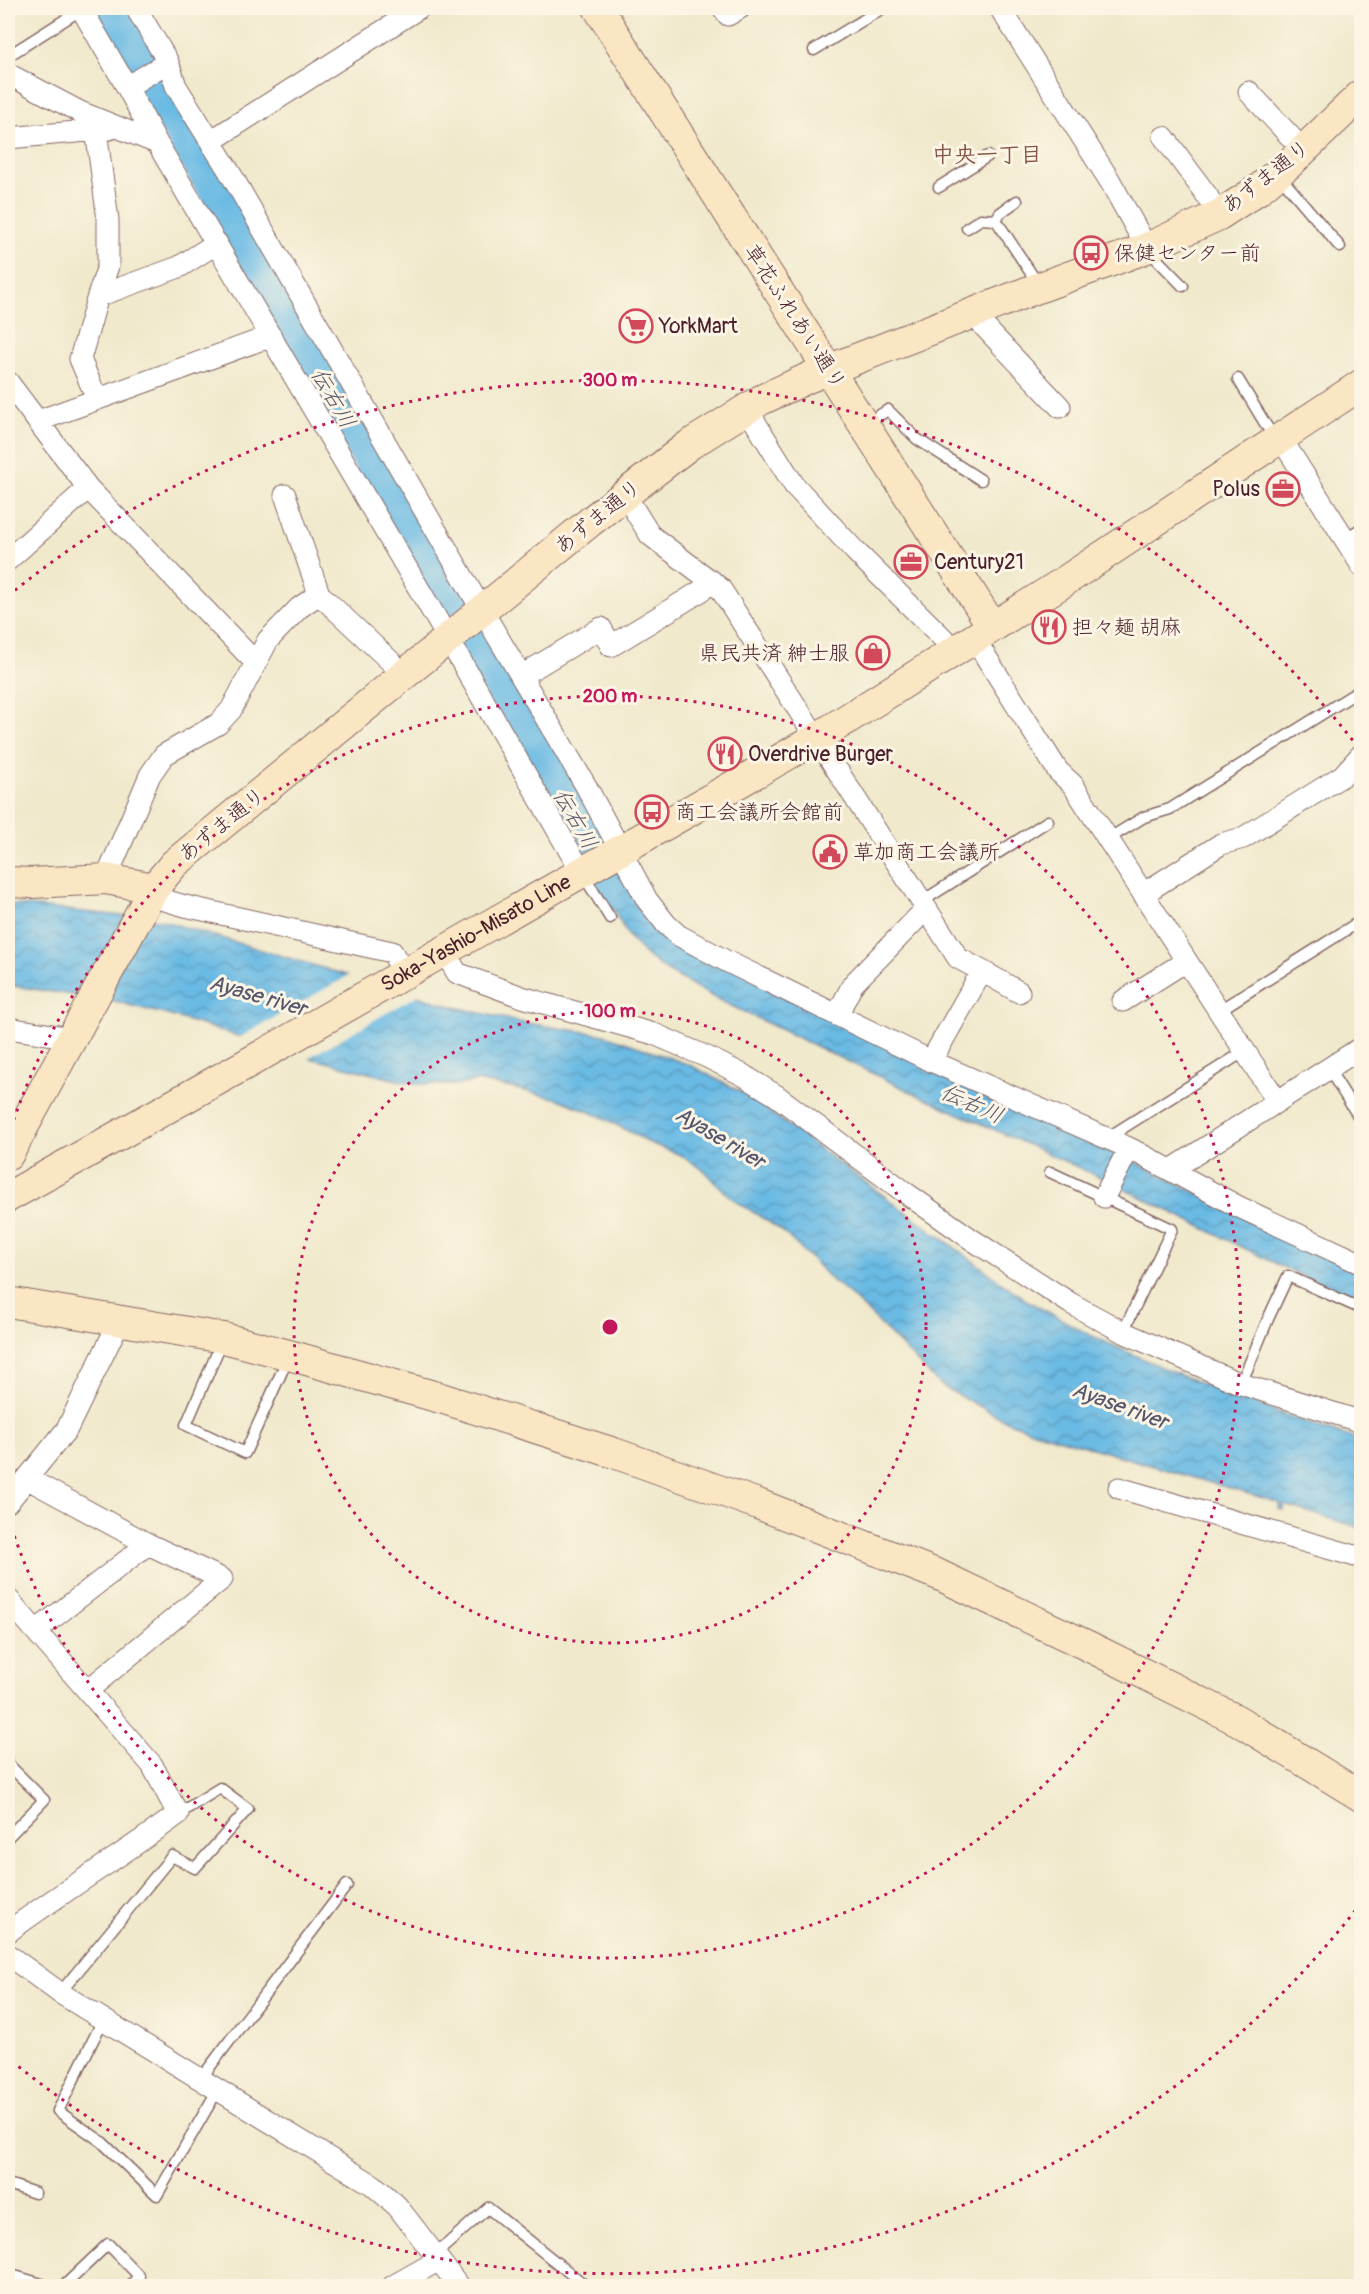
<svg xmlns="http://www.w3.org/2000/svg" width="1369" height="2294" viewBox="0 0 1369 2294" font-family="Pangolin,'Klee One',sans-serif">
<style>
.water{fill:url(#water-waves);stroke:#5a6c88;stroke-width:1.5}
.pier{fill:#f0e9cc}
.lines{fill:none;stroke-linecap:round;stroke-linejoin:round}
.river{stroke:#69bae4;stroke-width:38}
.lane-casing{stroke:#846663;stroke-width:13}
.street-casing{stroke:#846663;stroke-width:23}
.secondary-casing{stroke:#846663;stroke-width:32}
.lane{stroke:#fff;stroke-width:10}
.street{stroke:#fff;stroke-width:21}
.secondary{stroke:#fbe6c4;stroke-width:30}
.ring{fill:none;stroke:#c2185b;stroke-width:3;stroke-dasharray:3 6}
.labels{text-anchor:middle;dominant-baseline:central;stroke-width:6;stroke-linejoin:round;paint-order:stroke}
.street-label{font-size:21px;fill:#4a1f2b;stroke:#fcf5e5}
.poi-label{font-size:21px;fill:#4a1f2b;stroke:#fcf5e5;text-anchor:start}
.neighbourhood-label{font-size:22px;font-weight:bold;fill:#845447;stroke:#fcf5e5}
.water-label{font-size:22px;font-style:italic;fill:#55556c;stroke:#fcf5e5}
.centre{fill:#c2185b;stroke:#fcf5e5;stroke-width:3}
.ring-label{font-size:18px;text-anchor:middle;font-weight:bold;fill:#c2185b;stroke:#fcf5e5;stroke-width:6;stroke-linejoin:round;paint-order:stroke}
</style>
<defs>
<pattern id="water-waves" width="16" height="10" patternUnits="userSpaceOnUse" patternTransform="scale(1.5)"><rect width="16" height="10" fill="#69bae4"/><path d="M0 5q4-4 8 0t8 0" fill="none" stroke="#5897b9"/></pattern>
</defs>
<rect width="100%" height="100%" fill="#fcf5e5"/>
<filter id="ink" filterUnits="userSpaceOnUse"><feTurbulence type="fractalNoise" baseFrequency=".0167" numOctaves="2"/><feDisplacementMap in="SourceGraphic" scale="12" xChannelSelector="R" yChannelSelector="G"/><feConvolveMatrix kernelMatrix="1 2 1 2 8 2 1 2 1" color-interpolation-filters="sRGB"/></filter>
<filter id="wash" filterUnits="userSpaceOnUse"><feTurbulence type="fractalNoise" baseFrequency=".008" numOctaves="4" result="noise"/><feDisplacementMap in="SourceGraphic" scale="24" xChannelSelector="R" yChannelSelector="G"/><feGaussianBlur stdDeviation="1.35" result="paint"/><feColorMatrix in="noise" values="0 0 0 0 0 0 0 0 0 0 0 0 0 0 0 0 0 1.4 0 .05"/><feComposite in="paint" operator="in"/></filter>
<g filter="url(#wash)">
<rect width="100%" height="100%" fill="#f0e9cc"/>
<!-- water -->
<path class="water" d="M597,827L651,920L1112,1151L1361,1273V1302L1287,1269L1104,1179L924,1098L717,999L664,969L647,956L629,937L573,841Z
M8,904L160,920L451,1006L519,1022L605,1035L690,1065L745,1094L1026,1300L1090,1335L1172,1372L1307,1423L1361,1440V1528L1284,1505L1283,1510L1279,1509L1280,1503L1034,1431L1009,1422L941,1386L873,1317L845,1290L832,1281L816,1263L781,1230L730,1197L705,1171L681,1155L650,1143L602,1117L559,1099L526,1091L477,1081L457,1085L422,1084L397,1080L310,1058L179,1018L118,1002L8,985Z"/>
<!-- pier -->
<path class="pier" d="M601,834L626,877L601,891L576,848Z
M351,974L420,994L306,1059L237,1039Z"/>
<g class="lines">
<!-- river -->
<path class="river" d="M110,8L221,197L567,800L609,878"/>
</g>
</g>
<g filter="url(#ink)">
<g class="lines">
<defs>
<path id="lane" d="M814,50L883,8
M8,56L82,9
M1278,174L1340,247
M939,187L988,156
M996,220L1038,284
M967,228L981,219L996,220L1000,213L1017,201
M1148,250L1183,286
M1238,379L1275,440
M865,424L888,410L917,439L981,480
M1344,539L1362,528
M1108,839L1144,817L1170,809L1362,689
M582,873L610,918
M921,902L1048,821
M1218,1011L1362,920
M1328,1068L1362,1122
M1107,1138L1245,1051
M1050,1172L1172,1229L1123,1332
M223,1339L186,1425L245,1453L288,1358
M1241,1384L1268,1319L1288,1276L1362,1309
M8,1764L44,1800L8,1837
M60,1993L172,1856L195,1868L248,1809L220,1788L178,1814
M103,2020L58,2111L102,2142L157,2195L217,2091
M200,2080L347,1885
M8,2184L35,2193
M434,2252L445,2246L488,2208L586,2286
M8,2274L48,2286
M64,2286L108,2244L139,2276L130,2286"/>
<path id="street" d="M81,8L127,87L157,143L449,640L582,873
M136,8L168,62L176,86L229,171L483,612L586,786L647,900L666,924L678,935L728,962L931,1061
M723,8L728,15L740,8
M1000,8L1110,181L1147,248
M8,74L80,112L157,143
M127,87L168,62
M1249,92L1303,150
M96,130L108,220V266L98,296L80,359L97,399
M1164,137L1208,197L1217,215
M8,138L110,129
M211,141L419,8
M98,296L179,267L217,243
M975,313L980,322L1060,407
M8,382L88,488L256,663
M747,409L794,485L855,551L955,650
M38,421L271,336
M1280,437L1362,566
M285,495L319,594L405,675
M625,495L650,535L720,588L958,958L982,971L931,1061L1129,1148L1237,1206L1362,1264
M8,560L88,488
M974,638L1058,771L1073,785L1277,1101
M521,676L601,628L611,646L701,591L712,581
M106,879L150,775L164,755L218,724L231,710L268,640L299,608L319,594
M1143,894L1221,844L1243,838L1342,776L1362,754
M150,896L185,906L392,952L404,973
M444,951L457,973L522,997L654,1034L707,1057L743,1075L777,1096L903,1191L971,1239L1070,1303L1123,1332L1241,1384L1362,1422
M982,971L1019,992
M1123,1001L1186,961
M837,1015L853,984L926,909
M8,1028L72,1038
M1171,1170L1362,1047
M1104,1197L1129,1148
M28,1479L148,1544L222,1579L88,1690
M1119,1488L1362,1558
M8,1502L67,1429L120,1320
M8,1599L152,1765L178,1814C123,1855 63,1891 8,1932
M36,1631L148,1544
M8,1955L60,1993L373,2185L397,2206L459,2286
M393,2286L439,2260"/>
<g id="secondary">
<path d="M598,8L992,626"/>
<path d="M8,882L32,883L106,879L154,888"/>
<path d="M8,1155L154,888L174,864L591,521L689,445L761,400L810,377L1027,292L1147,248L1219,215L1259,189L1290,163L1362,94"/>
<path id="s1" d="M8,1197L248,1063L817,738L1059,585L1362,384"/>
<path d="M8,1302L224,1338L289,1355L444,1399L614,1453L758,1504L939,1575L1088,1646L1237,1720L1362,1797"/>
</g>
</defs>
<!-- lane casing -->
<use href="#lane" class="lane-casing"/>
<!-- street casing -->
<use href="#street" class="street-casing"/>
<!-- secondary casing -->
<use href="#secondary" class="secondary-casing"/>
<!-- lane -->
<use href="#lane" class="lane"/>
<!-- street -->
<use href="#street" class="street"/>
<!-- secondary -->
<use href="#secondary" class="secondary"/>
</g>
</g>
<!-- distance rings -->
<g class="ring">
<circle cx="610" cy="1327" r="316"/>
<path d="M8 1137A631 631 0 1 1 8 1517"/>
<path d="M1361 1903A947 947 0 0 1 8 2058M8 596A947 947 0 0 1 1361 751"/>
</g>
<!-- icons -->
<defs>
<symbol id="bus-ring" viewBox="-11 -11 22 22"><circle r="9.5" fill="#fcf5e5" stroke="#d1495b" stroke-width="1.5"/><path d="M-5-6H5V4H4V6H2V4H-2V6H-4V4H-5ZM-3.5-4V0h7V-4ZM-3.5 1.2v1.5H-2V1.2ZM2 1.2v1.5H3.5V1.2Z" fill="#d1495b"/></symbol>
<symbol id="supermarket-ring" viewBox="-11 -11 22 22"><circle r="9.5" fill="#fcf5e5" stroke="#d1495b" stroke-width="1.5"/><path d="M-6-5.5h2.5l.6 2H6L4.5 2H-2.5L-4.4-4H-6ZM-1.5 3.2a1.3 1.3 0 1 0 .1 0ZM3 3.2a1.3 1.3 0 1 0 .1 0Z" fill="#d1495b"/></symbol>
<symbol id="office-ring" viewBox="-11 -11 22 22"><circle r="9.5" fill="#fcf5e5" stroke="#d1495b" stroke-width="1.5"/><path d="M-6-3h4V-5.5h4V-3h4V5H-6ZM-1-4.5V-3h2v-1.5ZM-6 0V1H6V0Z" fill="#d1495b"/></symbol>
<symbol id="restaurant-ring" viewBox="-11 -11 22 22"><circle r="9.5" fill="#fcf5e5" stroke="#d1495b" stroke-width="1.5"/><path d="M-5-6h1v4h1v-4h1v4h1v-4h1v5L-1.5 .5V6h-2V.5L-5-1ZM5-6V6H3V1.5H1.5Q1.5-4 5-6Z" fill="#d1495b"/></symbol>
<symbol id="shop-ring" viewBox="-11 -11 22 22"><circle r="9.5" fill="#fcf5e5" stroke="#d1495b" stroke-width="1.5"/><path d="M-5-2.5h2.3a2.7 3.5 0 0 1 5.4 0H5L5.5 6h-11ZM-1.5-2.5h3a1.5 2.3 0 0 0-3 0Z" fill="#d1495b"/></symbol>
<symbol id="civic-ring" viewBox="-11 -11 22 22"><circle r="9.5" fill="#fcf5e5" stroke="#d1495b" stroke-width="1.5"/><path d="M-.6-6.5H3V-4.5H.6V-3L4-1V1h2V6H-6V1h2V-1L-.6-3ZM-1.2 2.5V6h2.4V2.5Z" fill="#d1495b"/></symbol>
</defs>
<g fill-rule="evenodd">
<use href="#bus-ring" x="1072" y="234" width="38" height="38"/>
<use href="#supermarket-ring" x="617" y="307" width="38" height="38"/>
<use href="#office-ring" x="1264" y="470" width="38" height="38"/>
<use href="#office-ring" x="892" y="543" width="38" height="38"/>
<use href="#restaurant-ring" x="1030" y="608" width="38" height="38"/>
<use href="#shop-ring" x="854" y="634" width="38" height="38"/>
<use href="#restaurant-ring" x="706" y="735" width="38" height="38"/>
<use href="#bus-ring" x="633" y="793" width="38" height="38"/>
<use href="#civic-ring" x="811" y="833" width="38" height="38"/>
</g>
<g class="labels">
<!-- street labels -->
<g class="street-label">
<text transform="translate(1266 177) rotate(-38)">あずま通り</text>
<text transform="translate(795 317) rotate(57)">草花ふれあい通り</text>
<text transform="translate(598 517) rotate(-39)">あずま通り</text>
<text transform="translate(222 825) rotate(-39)">あずま通り</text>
<text stroke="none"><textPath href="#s1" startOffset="537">Soka-Yashio-Misato Line</textPath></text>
</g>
<!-- poi labels -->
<g class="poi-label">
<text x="1114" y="253">保健センター前</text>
<text x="659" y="326">YorkMart</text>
<text x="1260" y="489" text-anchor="end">Polus</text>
<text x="934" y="562">Century21</text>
<text x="1072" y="627">担々麺 胡麻</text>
<text x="850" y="653" text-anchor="end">県民共済 紳士服</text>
<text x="748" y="754">Overdrive Burger</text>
<text x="675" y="812">商工会議所会館前</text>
<text x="853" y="852">草加商工会議所</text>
</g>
<!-- neighbourhood labels -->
<g class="neighbourhood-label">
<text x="987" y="155">中央一丁目</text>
</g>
<!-- water labels -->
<g class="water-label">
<text transform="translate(333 398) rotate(60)">伝右川</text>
<text transform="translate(575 819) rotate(60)">伝右川</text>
<text transform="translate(258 996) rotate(16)">Ayase river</text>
<text transform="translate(972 1104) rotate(24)">伝右川</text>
<text transform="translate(720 1138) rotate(31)">Ayase river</text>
<text transform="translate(1120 1406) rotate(20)">Ayase river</text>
</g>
</g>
<circle cx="610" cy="1327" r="9" class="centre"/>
<g class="ring-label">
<text x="610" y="386">300 m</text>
<text x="610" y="702">200 m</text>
<text x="610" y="1017">100 m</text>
</g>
<!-- margin -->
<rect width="1369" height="2294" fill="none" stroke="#fcf5e5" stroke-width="30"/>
</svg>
